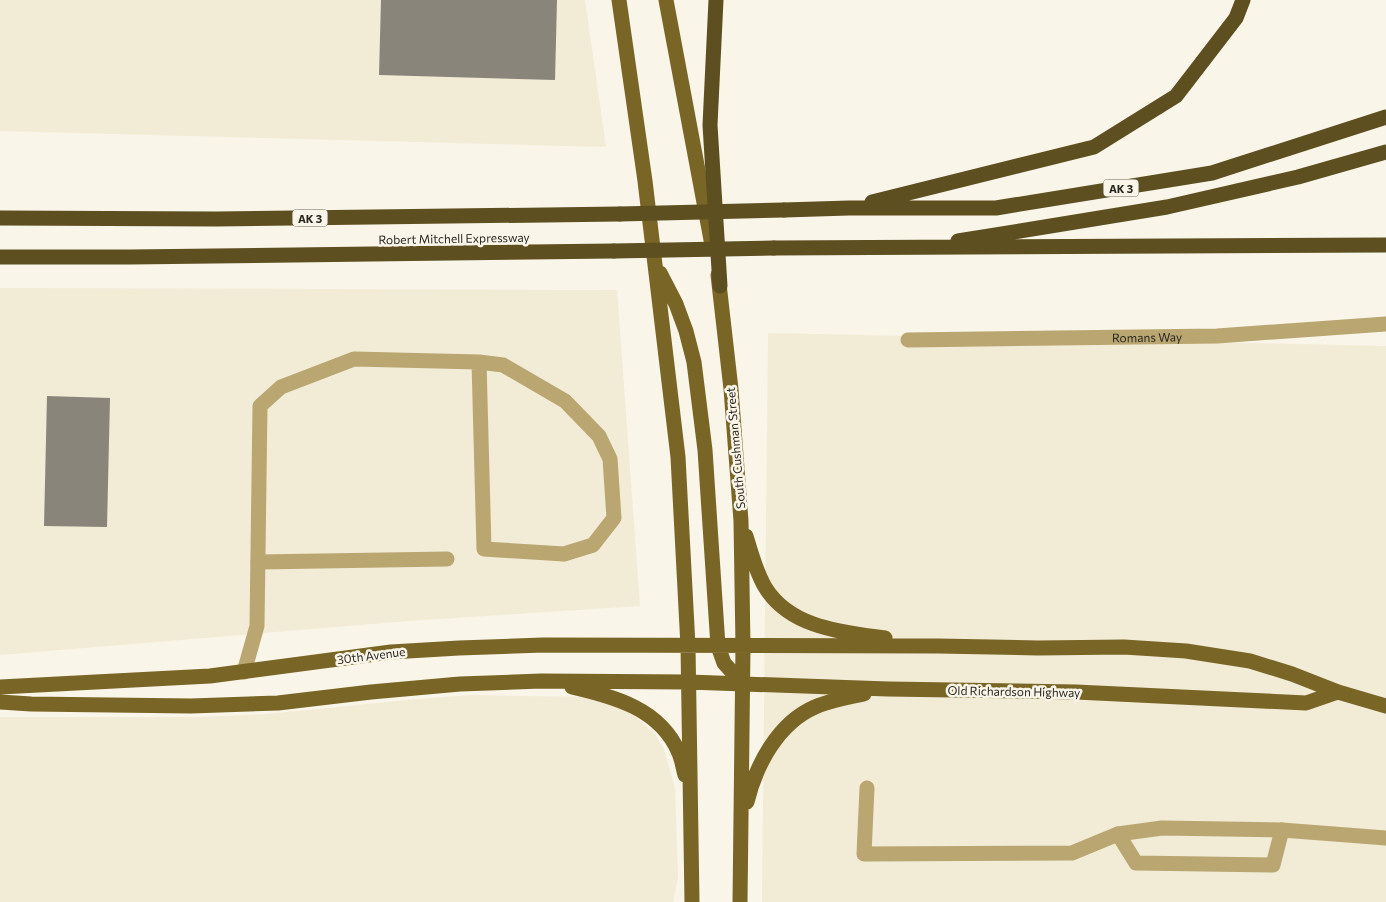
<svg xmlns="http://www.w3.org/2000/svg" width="1386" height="902" viewBox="0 0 1386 902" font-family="Commissioner,sans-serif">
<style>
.built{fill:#f2ebd6}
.building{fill:#8a857a}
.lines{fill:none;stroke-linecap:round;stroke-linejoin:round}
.minor{stroke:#b9a670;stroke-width:15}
.major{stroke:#796526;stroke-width:15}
.highway{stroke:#5e4f21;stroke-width:15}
.highway-bridge{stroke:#5e4f21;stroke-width:15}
.labels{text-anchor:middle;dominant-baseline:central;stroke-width:5;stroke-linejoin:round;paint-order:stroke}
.shield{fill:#f9f5e8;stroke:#67655d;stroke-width:1}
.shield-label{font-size:11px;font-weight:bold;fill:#292722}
.street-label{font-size:12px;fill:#292722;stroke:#f9f5e8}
</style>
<rect width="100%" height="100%" fill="#f9f5e8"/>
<!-- built -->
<path class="built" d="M0,0H585L606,147L0,131Z
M0,288L617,290L640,606L408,621L0,655Z
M768,333L1386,346V902H762Z
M471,695L587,697L628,710L655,734L664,749L675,788L678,877L673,902H0V717H197L266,714L417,699Z"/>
<!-- building -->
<path class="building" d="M381,0H557L555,80L379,75Z
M47,396L110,398L107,527L44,526Z"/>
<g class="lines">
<!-- minor -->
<g class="minor">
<path id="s1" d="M908,340L1217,336L1386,324"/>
<path d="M258,562L447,559"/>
<path d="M244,672L257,626L260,406L281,387L354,359L479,362L484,549L564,554L593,545L614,518L610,459L599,436L565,401L503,365L479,362"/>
<path d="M867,788L864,854L1072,853L1118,834L1162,828L1282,830L1386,838"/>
<path d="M1118,834L1136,863L1273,865L1282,830"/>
</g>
<!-- major -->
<path class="major" d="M619,0L645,181L678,457L688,646L692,902
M666,0L712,245
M660,273L676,304L686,331L694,362L705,450L718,646L724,663L743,684
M718,275L731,389L741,521L743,646L740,902
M746,536C751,553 756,572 765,587C790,628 842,632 885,638
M0,687L210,676L391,652L459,648L543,645L938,646L1038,648L1124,647L1186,651L1250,661L1292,674L1338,692L1386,706
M572,687C614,697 660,708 679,753C682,760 683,768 685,775
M0,702L31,704L191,706L278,703L371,692L460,684L541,681L689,682L888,689L1076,692L1306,703L1338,692
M747,802C756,765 778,723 815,707C831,700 848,697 864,694"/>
<!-- highway -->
<path class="highway" d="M716,0L710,125L720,286
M872,202L1094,147L1176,96L1236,18L1243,0
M784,210L849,208H996L1212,173L1386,117
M0,218L216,219L620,214
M958,241L1167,207L1298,177L1386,152
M774,248L1386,245
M0,257H130L614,251"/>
<!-- highway-bridge -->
<path class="highway-bridge" d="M620,214L784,210
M614,251L774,248"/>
</g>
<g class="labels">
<!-- shield labels -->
<g class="shield">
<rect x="1103.5" y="179.5" width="35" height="17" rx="4"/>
<rect x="292.5" y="209.5" width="35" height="17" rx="4"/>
</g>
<g class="shield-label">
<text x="1121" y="188">AK 3</text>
<text x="310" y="218">AK 3</text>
</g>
<!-- street labels -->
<g class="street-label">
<text transform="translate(454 238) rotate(-1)">Robert Mitchell Expressway</text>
<text stroke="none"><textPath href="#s1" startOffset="239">Romans Way</textPath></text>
<text transform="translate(735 448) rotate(-95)">South Cushman Street</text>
<text transform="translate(371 655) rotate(-7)">30th Avenue</text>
<text transform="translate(1014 691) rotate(1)">Old Richardson Highway</text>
</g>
</g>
</svg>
